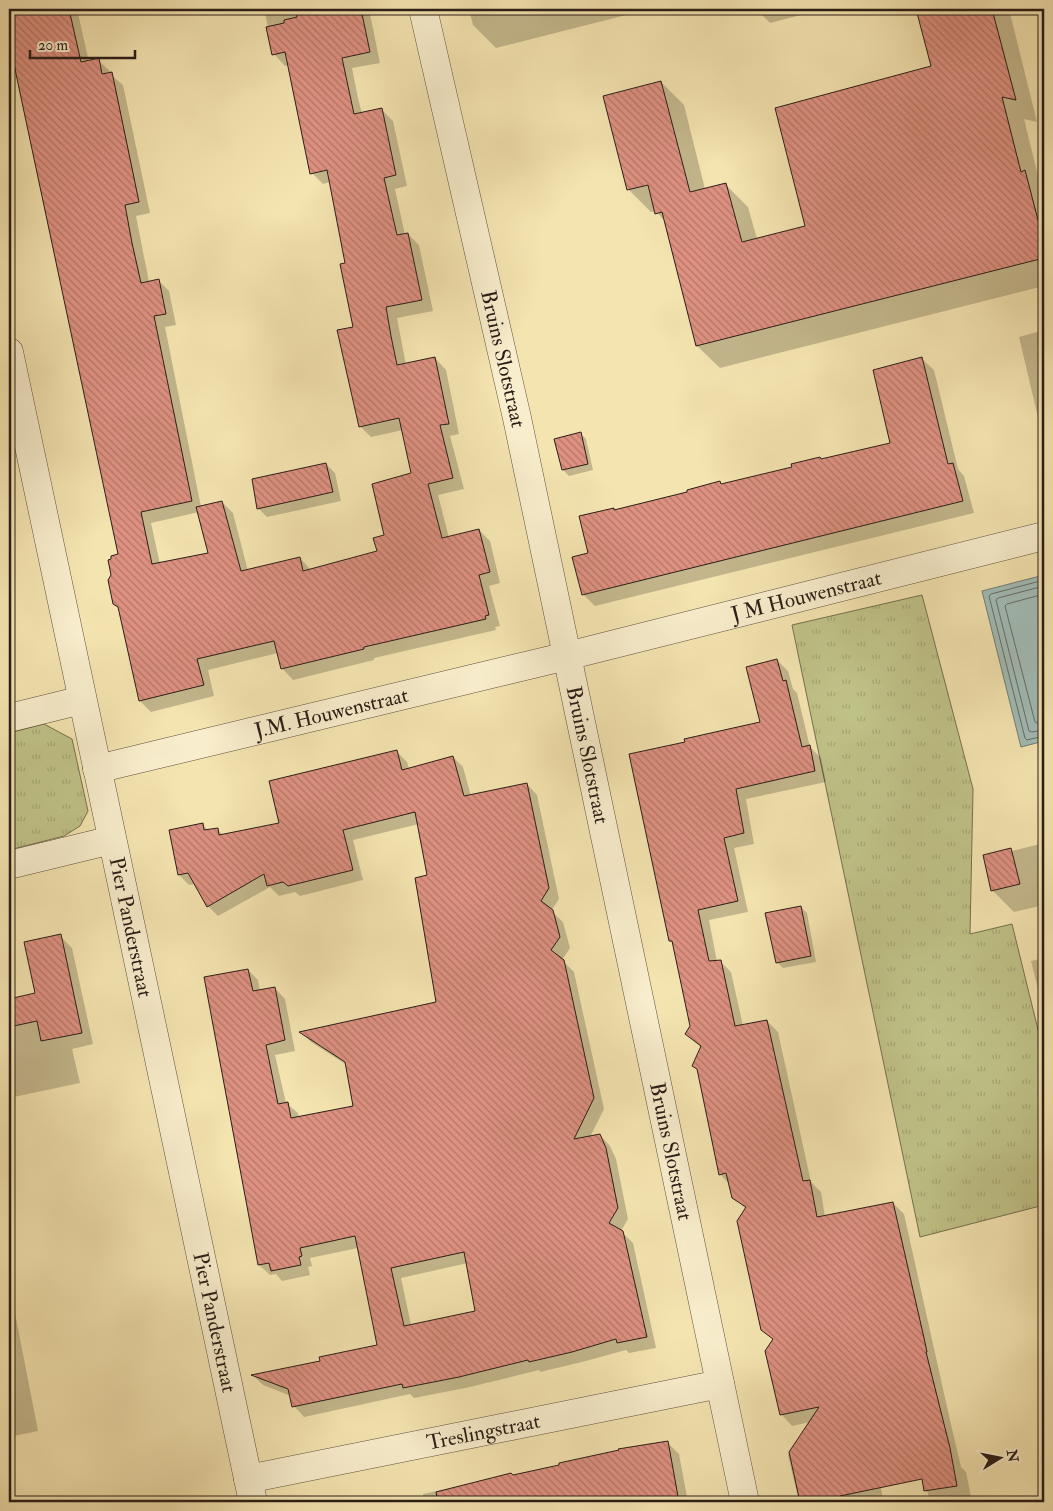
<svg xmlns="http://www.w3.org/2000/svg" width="1053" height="1511" viewBox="0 0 1053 1511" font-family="'IM FELL Double Pica',serif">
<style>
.grass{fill:url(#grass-tufts);stroke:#757050}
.water{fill:#a1bcb6;stroke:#717c76}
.shadow{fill:#0003;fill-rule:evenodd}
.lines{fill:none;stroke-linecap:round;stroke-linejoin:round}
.shore{stroke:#666c66;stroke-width:1}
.building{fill:url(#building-back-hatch);stroke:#2a1d17;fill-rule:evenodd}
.minor-casing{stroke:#5c4f3d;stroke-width:29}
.minor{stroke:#f8edcc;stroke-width:28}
.labels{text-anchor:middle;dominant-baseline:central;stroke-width:4;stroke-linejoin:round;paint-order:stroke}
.street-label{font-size:21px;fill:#2a1d17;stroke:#f8edcc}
</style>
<defs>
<pattern id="grass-tufts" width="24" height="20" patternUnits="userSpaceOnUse" patternTransform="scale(1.25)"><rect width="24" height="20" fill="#c0c388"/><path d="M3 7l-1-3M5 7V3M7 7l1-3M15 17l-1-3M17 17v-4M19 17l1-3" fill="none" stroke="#a5a775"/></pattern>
<pattern id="building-back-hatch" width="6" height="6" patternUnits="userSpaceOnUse" patternTransform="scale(1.25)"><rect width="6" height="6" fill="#de9181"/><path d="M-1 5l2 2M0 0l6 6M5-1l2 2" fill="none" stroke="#b47669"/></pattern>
</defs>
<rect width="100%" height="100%" fill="#f4e4b0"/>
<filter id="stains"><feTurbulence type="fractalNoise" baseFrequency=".004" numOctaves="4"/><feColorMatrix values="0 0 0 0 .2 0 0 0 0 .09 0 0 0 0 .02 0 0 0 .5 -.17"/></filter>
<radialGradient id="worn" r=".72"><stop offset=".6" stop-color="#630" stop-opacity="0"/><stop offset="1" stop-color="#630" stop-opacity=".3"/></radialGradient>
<!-- grass -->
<path class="grass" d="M922,595L973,789L970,934L1012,924L1044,1054V1205L920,1237L792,625Z
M44,724L72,739L88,811L80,826L64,836L9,850V733Z"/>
<!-- water -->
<path class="water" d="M1044,575V741L1021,747L982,591Z"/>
<!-- shadow -->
<path class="shadow" d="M9,9H77L89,62L98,60L110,71V74L123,85L150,213L136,216L149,282L158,280L169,291L176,325L165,327L201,507L222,502L233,513L248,571L300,558L311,570L378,552L413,474L403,430L371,437L360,426L354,328L346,264L330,182L323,184L312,173L289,65L285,66L274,54L264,9H369L380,63L352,68L358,98L362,114L382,110L393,121L407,186L395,189L405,235L408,234L419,245L433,311L397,318L406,365L435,358L446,370L459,434L450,436L464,489L438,495L449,538L479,530L490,541L500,583L489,586L500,626L495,627L496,630L374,658V660L293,680L282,668L278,653L208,670L214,696L151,712L140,701L119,555L9,35ZM199,512L210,554L160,564L151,523Z
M469,9H650L496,48L473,25Z
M756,9H824L770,23Z
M918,9H1009L1037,122L1024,119L1041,188L1044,191V286L720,368L697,346L667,224L656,211L651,212L628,189L661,82L684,105L705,189L725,184L748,207L757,239L806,227L932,67Z
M1044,330V433L1041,430L1019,337Z
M922,359L934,370L958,469L964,476L974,513L595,606L583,594L589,554L613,509L616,511L689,493L720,483L722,485L891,444Z
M580,433L586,439L593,470L569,476L563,470L555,439Z
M326,464L335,473L341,501L267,517L258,508Z
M777,660L788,671L793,689L797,693L810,747L821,758L826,782L746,799L754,844L734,848L748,912L709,920L717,962L720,961L731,972L743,1026L767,1021L778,1032L811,1182L821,1192L825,1217L893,1203L904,1214L950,1420L961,1467L966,1472L972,1502H930L893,1362L855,1371L884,1502H799L788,1455L810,1422L792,1426L781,1414L778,1344L771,1336V1338L763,1329L746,1209L733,1197L730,1185L720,1174L702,1048L686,1034L691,1027L674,944L670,941L686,742L762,723Z
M396,751L407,762L409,769L453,757L463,767L471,796L527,784L537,795L559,899L551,911L563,922L570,948L562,960L574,972L604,1109L590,1137L600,1135L610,1146L616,1159L628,1219L621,1231L633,1243L656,1348L629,1353L626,1350L582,1362L540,1372L539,1370L470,1387L414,1398L410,1394L304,1417L294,1406L291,1396L263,1385L253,1375L321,1362L379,1346L358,1248L310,1258L312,1266L308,1267L310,1275L282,1281L276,1274L270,1275L259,1265L206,978L248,970L258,980L260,991L275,988L285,999L295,1051L275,1055L286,1103L298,1113L299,1118L354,1107L347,1065L311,1042L301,1032L437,1003L428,876L419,824L353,840L363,880L300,896L295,892L279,896L270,887L218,916L208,906L195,884L189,885L179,875L202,824L209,831L217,829L223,835L281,824ZM468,1263L476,1312L411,1325L401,1278Z
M1044,843V905L1014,912L992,890L1010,849L1012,851Z
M801,907L807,913L816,962L783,968L777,962Z
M60,936L72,948L93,1044L72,1049L80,1083L9,1098V1000L36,994Z
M1044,958V995L1038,989L1031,961Z
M9,1282L38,1431L9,1437Z
M667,1442L679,1454L688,1502H419L418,1498L423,1497V1494L511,1475L513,1477Z"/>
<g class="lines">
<!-- shore -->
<path class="shore" d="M1044,580L991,594L989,596L1025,738L1027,740L1044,736
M1044,586L998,598L996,600L1029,731L1032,732L1044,730
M1044,594L1007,604L1005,606L1035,722L1037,723H1044"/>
</g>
<!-- building -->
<path class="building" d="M9,9H69L81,62L99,58L102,74L112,72L139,202L125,205L132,243L141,283L159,279L166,314L154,316L192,501L141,512L152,564L208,553L196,507L222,501L241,571L300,557L303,571L377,551L373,538L384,535L372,484L411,473L399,418L359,427L337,330L353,327L340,264L345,263L327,170L310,174L285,52L272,55L266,27L284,23V20L297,17L296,9H361L370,52L342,58L354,114L382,108L396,175L384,178L397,235L408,233L422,300L386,307L391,336L397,365L435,357L449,424L440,425L453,478L428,484L442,538L479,529L490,572L479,575L489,615L485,616L486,619L364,647V649L281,669L274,641L197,659L204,685L139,701L118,607L113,604L108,580L111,575L108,560L111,559V556L118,554L9,41Z
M916,9H992L1016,100L1002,97L1021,172L1025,170L1044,243V258L696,346L662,212L655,214L648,185L627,190L603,96L661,81L690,192L726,183L742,242L805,226L775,108L931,66Z
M922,357L948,464L953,463L963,501L582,595L572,557L588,553L579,516L614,508V510L687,492V490L720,481L721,484L792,467L791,464L820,457L821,459L890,443L873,370Z
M581,432L588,464L562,470L554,439Z
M326,463L333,492L257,509L252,479Z
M777,659L783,681L786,680L802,747L810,745L815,771L736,789L744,833L724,838L738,901L698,910L709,961L721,960L735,1026L767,1020L803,1181L810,1180L817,1217L893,1202L924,1338L927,1352H926L950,1448L957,1486L924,1491L922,1479L840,1496L842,1502H800L789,1452L819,1407L780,1415L765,1351L773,1339L761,1330L737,1221L746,1207L732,1198L726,1173L719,1175L697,1069L692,1066L701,1046L685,1034L690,1026L672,941H669L629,754L685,742L684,739L760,722L746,667Z
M397,750L402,770L453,756L464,796L527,783L549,888L541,901L553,910L560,937L551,950L564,960L594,1098L574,1139L600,1134L606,1148L618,1208L609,1223L623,1231L647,1337L617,1343L616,1339L572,1352L529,1362L528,1360L459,1377L403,1388L402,1384L292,1407L288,1389L251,1375L320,1361L319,1357L377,1345L355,1236L300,1248L302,1256L299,1257L301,1265L271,1271L269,1263L258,1265L204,977L248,969L253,991L275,987L285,1040L266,1045L278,1104L288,1102L291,1118L353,1106L345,1062L299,1032L436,1002L415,878L427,875L415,812L343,830L353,870L288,886L283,882L267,886L264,874L207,907L188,873L178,875L169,830L203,823L204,830L218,828L219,835L279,823L269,781ZM464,1252L475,1311L404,1326L391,1268Z
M1011,848L1020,884L991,891L983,855Z
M801,906L811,956L776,963L765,913Z
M61,934L82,1033L41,1041L37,1021L9,1027V999L35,993L24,942Z
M668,1441L679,1502H438L436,1492L511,1473L513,1475L559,1465V1463L619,1450L618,1449Z"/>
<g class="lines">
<defs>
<g id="minor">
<path id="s1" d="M423,9L517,418L745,1502"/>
<path id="s2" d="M9,352L253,1502"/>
<path d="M9,718L82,700"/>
<path id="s3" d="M97,769L567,656L1044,536"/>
<path d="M9,865L112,840"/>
<path id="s4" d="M248,1479L720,1384"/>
</g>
</defs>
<!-- minor casing -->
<use href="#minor" class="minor-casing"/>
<!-- minor -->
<use href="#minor" class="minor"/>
</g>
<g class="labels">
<!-- street labels -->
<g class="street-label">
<text stroke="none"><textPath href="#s1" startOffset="359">Bruins Slotstraat</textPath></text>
<text stroke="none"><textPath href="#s3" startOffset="730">J M Houwenstraat</textPath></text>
<text stroke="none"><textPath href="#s3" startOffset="241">J.M. Houwenstraat</textPath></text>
<text stroke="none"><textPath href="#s1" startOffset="764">Bruins Slotstraat</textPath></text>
<text stroke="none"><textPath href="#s2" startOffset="588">Pier Panderstraat</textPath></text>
<text stroke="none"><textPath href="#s1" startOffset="1169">Bruins Slotstraat</textPath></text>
<text stroke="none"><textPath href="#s2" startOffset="992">Pier Panderstraat</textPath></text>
<text stroke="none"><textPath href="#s4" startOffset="240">Treslingstraat</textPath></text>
</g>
</g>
<!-- margin -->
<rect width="1053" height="1511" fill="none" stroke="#f4e4b0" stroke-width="30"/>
<rect x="10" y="10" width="1033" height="1491" fill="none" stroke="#2a1d17" stroke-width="2.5"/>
<rect x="15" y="15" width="1023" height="1481" fill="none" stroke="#2a1d17"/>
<!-- north arrow -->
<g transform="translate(1000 1458) rotate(80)" stroke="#f8edcc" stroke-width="4" paint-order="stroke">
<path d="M0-4L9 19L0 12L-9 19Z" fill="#2a1d17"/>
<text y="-8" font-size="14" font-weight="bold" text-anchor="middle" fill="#2a1d17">N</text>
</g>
<!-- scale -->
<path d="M30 50v8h105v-8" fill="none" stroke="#2a1d17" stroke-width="2.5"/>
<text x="38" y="50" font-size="15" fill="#2a1d17" stroke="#f8edcc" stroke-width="4" paint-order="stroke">20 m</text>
<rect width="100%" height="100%" filter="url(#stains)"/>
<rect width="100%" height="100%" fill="url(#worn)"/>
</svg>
